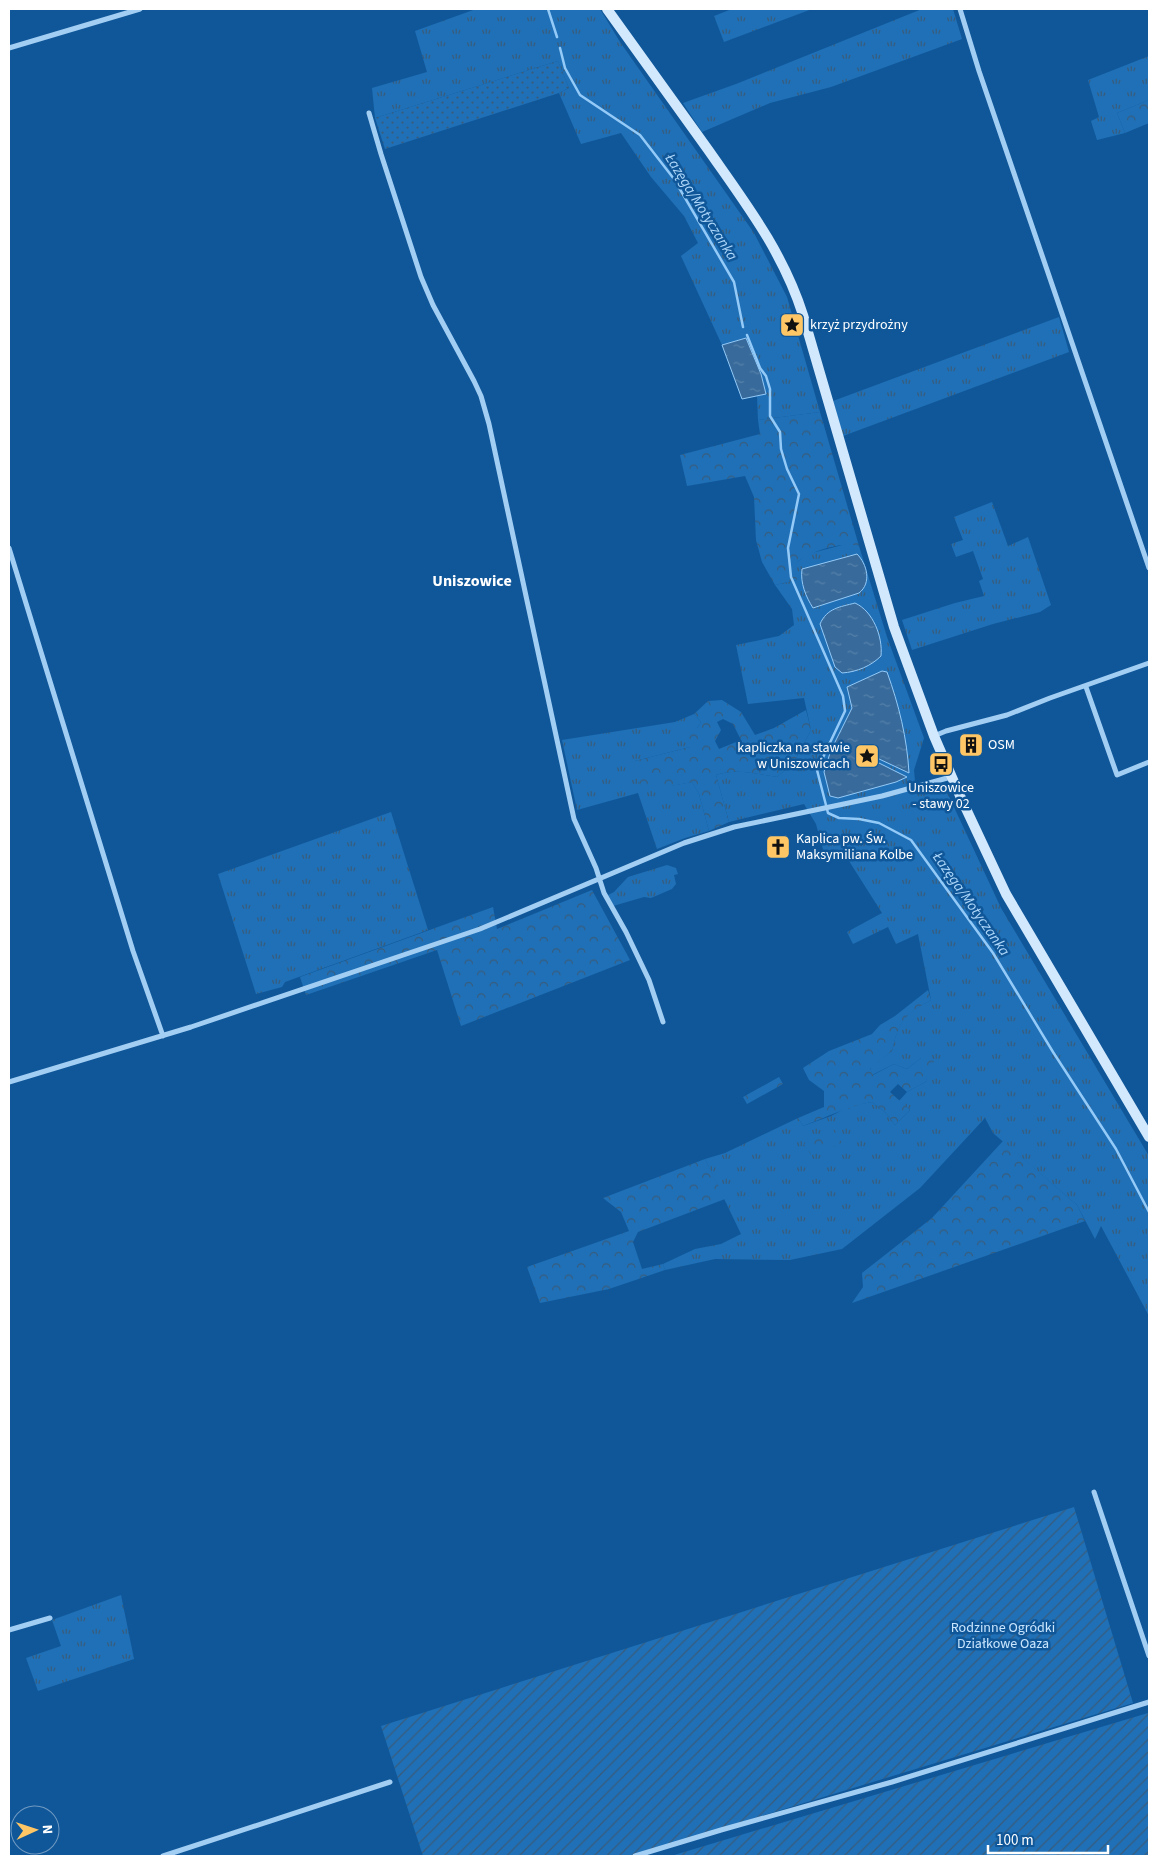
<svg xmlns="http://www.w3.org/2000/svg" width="1158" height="1865" viewBox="0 0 1158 1865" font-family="'Source Sans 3',sans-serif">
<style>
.grass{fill:url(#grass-tufts)}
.forest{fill:url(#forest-crowns);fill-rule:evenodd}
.park{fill:url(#park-dots)}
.garden{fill:url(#garden-furrows)}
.water{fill:url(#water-ripples);stroke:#94caf8}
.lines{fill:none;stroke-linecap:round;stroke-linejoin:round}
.stream{stroke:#94caf8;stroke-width:2.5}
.street{stroke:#a2cef4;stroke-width:5}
.secondary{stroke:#d2e8fd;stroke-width:10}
.labels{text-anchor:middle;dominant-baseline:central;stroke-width:5;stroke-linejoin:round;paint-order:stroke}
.poi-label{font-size:14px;fill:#fff;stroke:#105799;text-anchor:start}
.park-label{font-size:14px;fill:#cae6fe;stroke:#105799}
.water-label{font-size:15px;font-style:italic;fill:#afd8fb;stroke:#105799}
.quarter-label{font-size:16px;font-weight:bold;fill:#fff;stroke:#105799}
</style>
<defs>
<pattern id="grass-tufts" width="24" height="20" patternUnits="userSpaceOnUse" patternTransform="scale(1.25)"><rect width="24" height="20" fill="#1f70b7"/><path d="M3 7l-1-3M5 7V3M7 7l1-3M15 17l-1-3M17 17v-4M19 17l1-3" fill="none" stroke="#385c7c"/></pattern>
<pattern id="forest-crowns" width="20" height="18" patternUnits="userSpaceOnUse" patternTransform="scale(1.25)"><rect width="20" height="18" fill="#1f70b7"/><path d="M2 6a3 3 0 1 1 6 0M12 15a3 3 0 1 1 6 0" fill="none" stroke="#385c7c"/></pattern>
<pattern id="park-dots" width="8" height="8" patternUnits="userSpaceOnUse" patternTransform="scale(1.25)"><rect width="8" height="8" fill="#1f70b7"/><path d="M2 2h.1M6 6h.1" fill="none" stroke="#385c7c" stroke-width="1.8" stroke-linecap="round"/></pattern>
<pattern id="garden-furrows" width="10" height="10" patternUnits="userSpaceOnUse" patternTransform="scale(1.25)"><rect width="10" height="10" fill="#1f70b7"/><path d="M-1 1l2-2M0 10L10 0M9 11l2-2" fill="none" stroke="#385c7c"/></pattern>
<pattern id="water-ripples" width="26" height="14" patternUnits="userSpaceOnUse" patternTransform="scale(1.25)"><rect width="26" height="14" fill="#386b9b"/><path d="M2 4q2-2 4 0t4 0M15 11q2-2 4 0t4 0" fill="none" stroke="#5681aa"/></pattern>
</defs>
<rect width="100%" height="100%" fill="#105799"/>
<!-- grass -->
<path class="grass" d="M476,9H600L620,42L754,233L787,297L820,412L758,420L757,396L766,394L761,374L746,338L722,345L681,256L698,243L684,216L651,177L621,133L581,144L559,93L569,88L558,61L375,118L372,88L427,72L415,31Z
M732,9H812L724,42L714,16Z
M922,9H953L962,39L831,87L770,103L702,132L683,103L736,84Z
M1149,56V100L1117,113L1125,133L1097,140L1091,121L1099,117L1088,80Z
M1059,317L1069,352L843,436L833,401Z
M992,502L1008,546L1028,537L1051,605L1040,612L993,624L912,650L902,620L955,603L984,596L979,581L983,579L973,551L956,557L951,544L963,540L954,517Z
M850,543L859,546L887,637L924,738L914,770L916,793L930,789L946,790L1001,908L1149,1156V1316L1101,1226L1095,1239L1077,1205L993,1133L985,1118L920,1188L842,1249L790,1260L715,1259L665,1270L663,1264L695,1249L721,1244L741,1234L705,1159L725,1153L798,1118L803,1126L831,1116L850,1106L872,1102L886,1113L895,1125L910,1110L899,1101L907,1092L927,1081L921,1058L907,1069L894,1064L872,1075L870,1067L892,1051C899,1021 903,1015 931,1000L918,934L896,944L888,927L853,944L847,932L882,913L849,861L824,853L816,824L804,804L729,822L716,775C735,768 758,774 777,777L794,762L811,730L804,698L748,704L736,645L779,636L794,625L792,609L775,585L797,580V562L808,554Z
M694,714L701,722L697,728L690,747L635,761L670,786L692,782L699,794L709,831L685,838L657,849L638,793L577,810L562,740L675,722Z
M391,812L428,930L285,982L282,987L256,994L218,874Z
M667,865L676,868L678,874L674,875L676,884L672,889L651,898L644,897L613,906L608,895L614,892L628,877Z
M121,1595L134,1659L38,1691L26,1658L61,1646L52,1620Z"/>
<!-- forest -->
<path class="forest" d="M1149,100V123L1125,133L1117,113Z
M820,412L859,546C842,541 811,551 797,562V580L775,585L762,562L756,540L754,497L745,476L687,486L680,455L760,434L758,420Z
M722,700L741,712L755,735L774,728L806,710L811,730L794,762L777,777C758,774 735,768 716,775L729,822L709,831L699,794L692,782L641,792L635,761L690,747L683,734L691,724L697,728L701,722L694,714L708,701ZM723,719L733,724L741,740L719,749L715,741L721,730L717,722Z
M592,890L630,960L461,1026L437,950L306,995L300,977L493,907L497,929Z
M928,990L931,1000C904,1015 899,1021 892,1051L870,1068L873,1075L894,1064L907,1069L921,1058L935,1061L926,1069L927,1081L907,1092L898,1084L890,1092L910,1110L895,1125L886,1113L872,1102C846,1107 827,1117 803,1126L798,1118L824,1107V1091L809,1080L803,1068L829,1051L872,1034L880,1025L895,1016Z
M779,1077L783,1084L747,1104L743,1097Z
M836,1129L842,1143L811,1155L804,1144Z
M1003,1141L1077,1205L1085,1221L852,1303L863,1287L862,1273L932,1218Z
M705,1159L725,1199L638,1232L633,1242L642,1269L663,1264L665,1270L609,1289L540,1303L527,1267L629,1231L621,1212L603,1198Z"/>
<!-- park -->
<path class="park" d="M558,61L569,88L559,93L385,149L375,118Z"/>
<!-- garden -->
<path class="garden" d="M1074,1507L1133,1703L629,1856H423L381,1726Z
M1148,1713L1149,1856H671Z"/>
<!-- water -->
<path class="water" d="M746,338L761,374L766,394L742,399L722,345Z
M857,554C867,564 872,583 859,593L813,608C806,597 800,583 802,569Z
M855,603C873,611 883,637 881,656C871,666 857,672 842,673L835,667L820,624C827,608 840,607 855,603Z
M882,671L887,672C899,705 907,738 909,773L877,758L872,750H865L861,758L864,763L871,764L875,761L907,777L896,782L838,798L830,796L824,772L831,750L852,708L847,687Z"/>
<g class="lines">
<!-- stream -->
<path class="stream" d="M548,9L557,37
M560,48L565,68L580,95L640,135L674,179L734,282L743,327
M747,335L760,368L766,376L770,389V416L780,432L781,449L787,469L799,494L788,548L791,577L843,696L845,711L817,770L828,813L839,818L859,819L879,823L911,840L993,953L1053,1052L1116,1149L1149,1212"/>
<!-- street -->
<path class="street" d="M960,9L979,71L1149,568
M9,48L140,9
M369,113L381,154L421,277L433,305L474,381L481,396L489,424L574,819L596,868L604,893L626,932L649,980L663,1022
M9,548L133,951L163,1036
M1086,687L1117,775L1149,762
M934,736L946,731L1007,715L1050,698L1149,663
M9,1082L191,1027L480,929L684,843L734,827L882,796L951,777
M1094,1492L1149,1656
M9,1630L50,1618
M163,1856L390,1782
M635,1856L721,1830L892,1782L1149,1702"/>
<!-- secondary -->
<path class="secondary" d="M607,9C641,56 675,104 709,151C746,204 783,252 803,315L894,627L934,736L961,798L1006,894L1149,1137"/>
</g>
<!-- icons -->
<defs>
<symbol id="sight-square" viewBox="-11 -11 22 22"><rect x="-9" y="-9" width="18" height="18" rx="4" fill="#ffc665" stroke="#105799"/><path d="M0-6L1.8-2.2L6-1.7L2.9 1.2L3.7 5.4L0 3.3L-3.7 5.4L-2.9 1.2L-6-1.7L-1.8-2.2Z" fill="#111"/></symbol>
<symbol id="building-square" viewBox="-11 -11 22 22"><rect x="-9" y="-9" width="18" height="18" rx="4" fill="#ffc665" stroke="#105799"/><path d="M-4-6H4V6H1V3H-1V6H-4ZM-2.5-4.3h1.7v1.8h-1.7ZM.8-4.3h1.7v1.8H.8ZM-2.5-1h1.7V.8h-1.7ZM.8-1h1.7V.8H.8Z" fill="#111"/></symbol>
<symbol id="bus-square" viewBox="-11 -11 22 22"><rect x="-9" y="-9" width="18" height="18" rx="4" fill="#ffc665" stroke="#105799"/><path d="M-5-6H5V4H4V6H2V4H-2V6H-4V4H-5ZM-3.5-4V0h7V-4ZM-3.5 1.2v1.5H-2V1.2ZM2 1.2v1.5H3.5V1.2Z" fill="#111"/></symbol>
<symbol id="church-square" viewBox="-11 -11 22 22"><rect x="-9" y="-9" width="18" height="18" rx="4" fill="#ffc665" stroke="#105799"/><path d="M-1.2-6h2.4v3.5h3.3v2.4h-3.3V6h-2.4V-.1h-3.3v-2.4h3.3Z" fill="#111"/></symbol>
</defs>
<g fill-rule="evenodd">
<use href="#sight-square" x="778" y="311" width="28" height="28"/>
<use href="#building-square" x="957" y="731" width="28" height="28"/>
<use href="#sight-square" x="853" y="742" width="28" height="28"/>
<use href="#bus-square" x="927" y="750" width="28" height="28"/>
<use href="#church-square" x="764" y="833" width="28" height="28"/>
</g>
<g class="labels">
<!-- poi labels -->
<g class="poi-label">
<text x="810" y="325">krzyż przydrożny</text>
<text x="988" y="745">OSM</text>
<text x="850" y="748" text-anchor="end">kapliczka na stawie<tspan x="850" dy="16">w Uniszowicach</tspan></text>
<text x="941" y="788" text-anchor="middle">Uniszowice<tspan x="941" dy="16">- stawy 02</tspan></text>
<text x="796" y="839">Kaplica pw. Św.<tspan x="796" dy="16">Maksymiliana Kolbe</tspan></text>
</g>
<!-- park labels -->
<g class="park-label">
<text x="1003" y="1628">Rodzinne Ogródki<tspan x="1003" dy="16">Działkowe Oaza</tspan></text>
</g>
<!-- water labels -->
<g class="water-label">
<text transform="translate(701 207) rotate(58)">Łazęga/Motyczanka</text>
<text transform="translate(971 904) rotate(55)">Łazęga/Motyczanka</text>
</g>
<!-- quarter labels -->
<g class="quarter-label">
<text x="472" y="581">Uniszowice</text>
</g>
</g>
<!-- border -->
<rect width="1158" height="1865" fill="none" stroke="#ffffff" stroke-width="20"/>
<!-- north arrow -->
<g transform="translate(35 1830) rotate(87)"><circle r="24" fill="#105799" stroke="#709ac2"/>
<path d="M0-4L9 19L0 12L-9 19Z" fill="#ffc665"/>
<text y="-8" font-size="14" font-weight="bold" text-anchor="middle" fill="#ffffff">N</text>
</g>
<!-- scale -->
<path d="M988 1845v8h120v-8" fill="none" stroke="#ffffff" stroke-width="2.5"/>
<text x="996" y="1845" font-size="15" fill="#ffffff" stroke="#105799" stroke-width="4" paint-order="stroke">100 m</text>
</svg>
